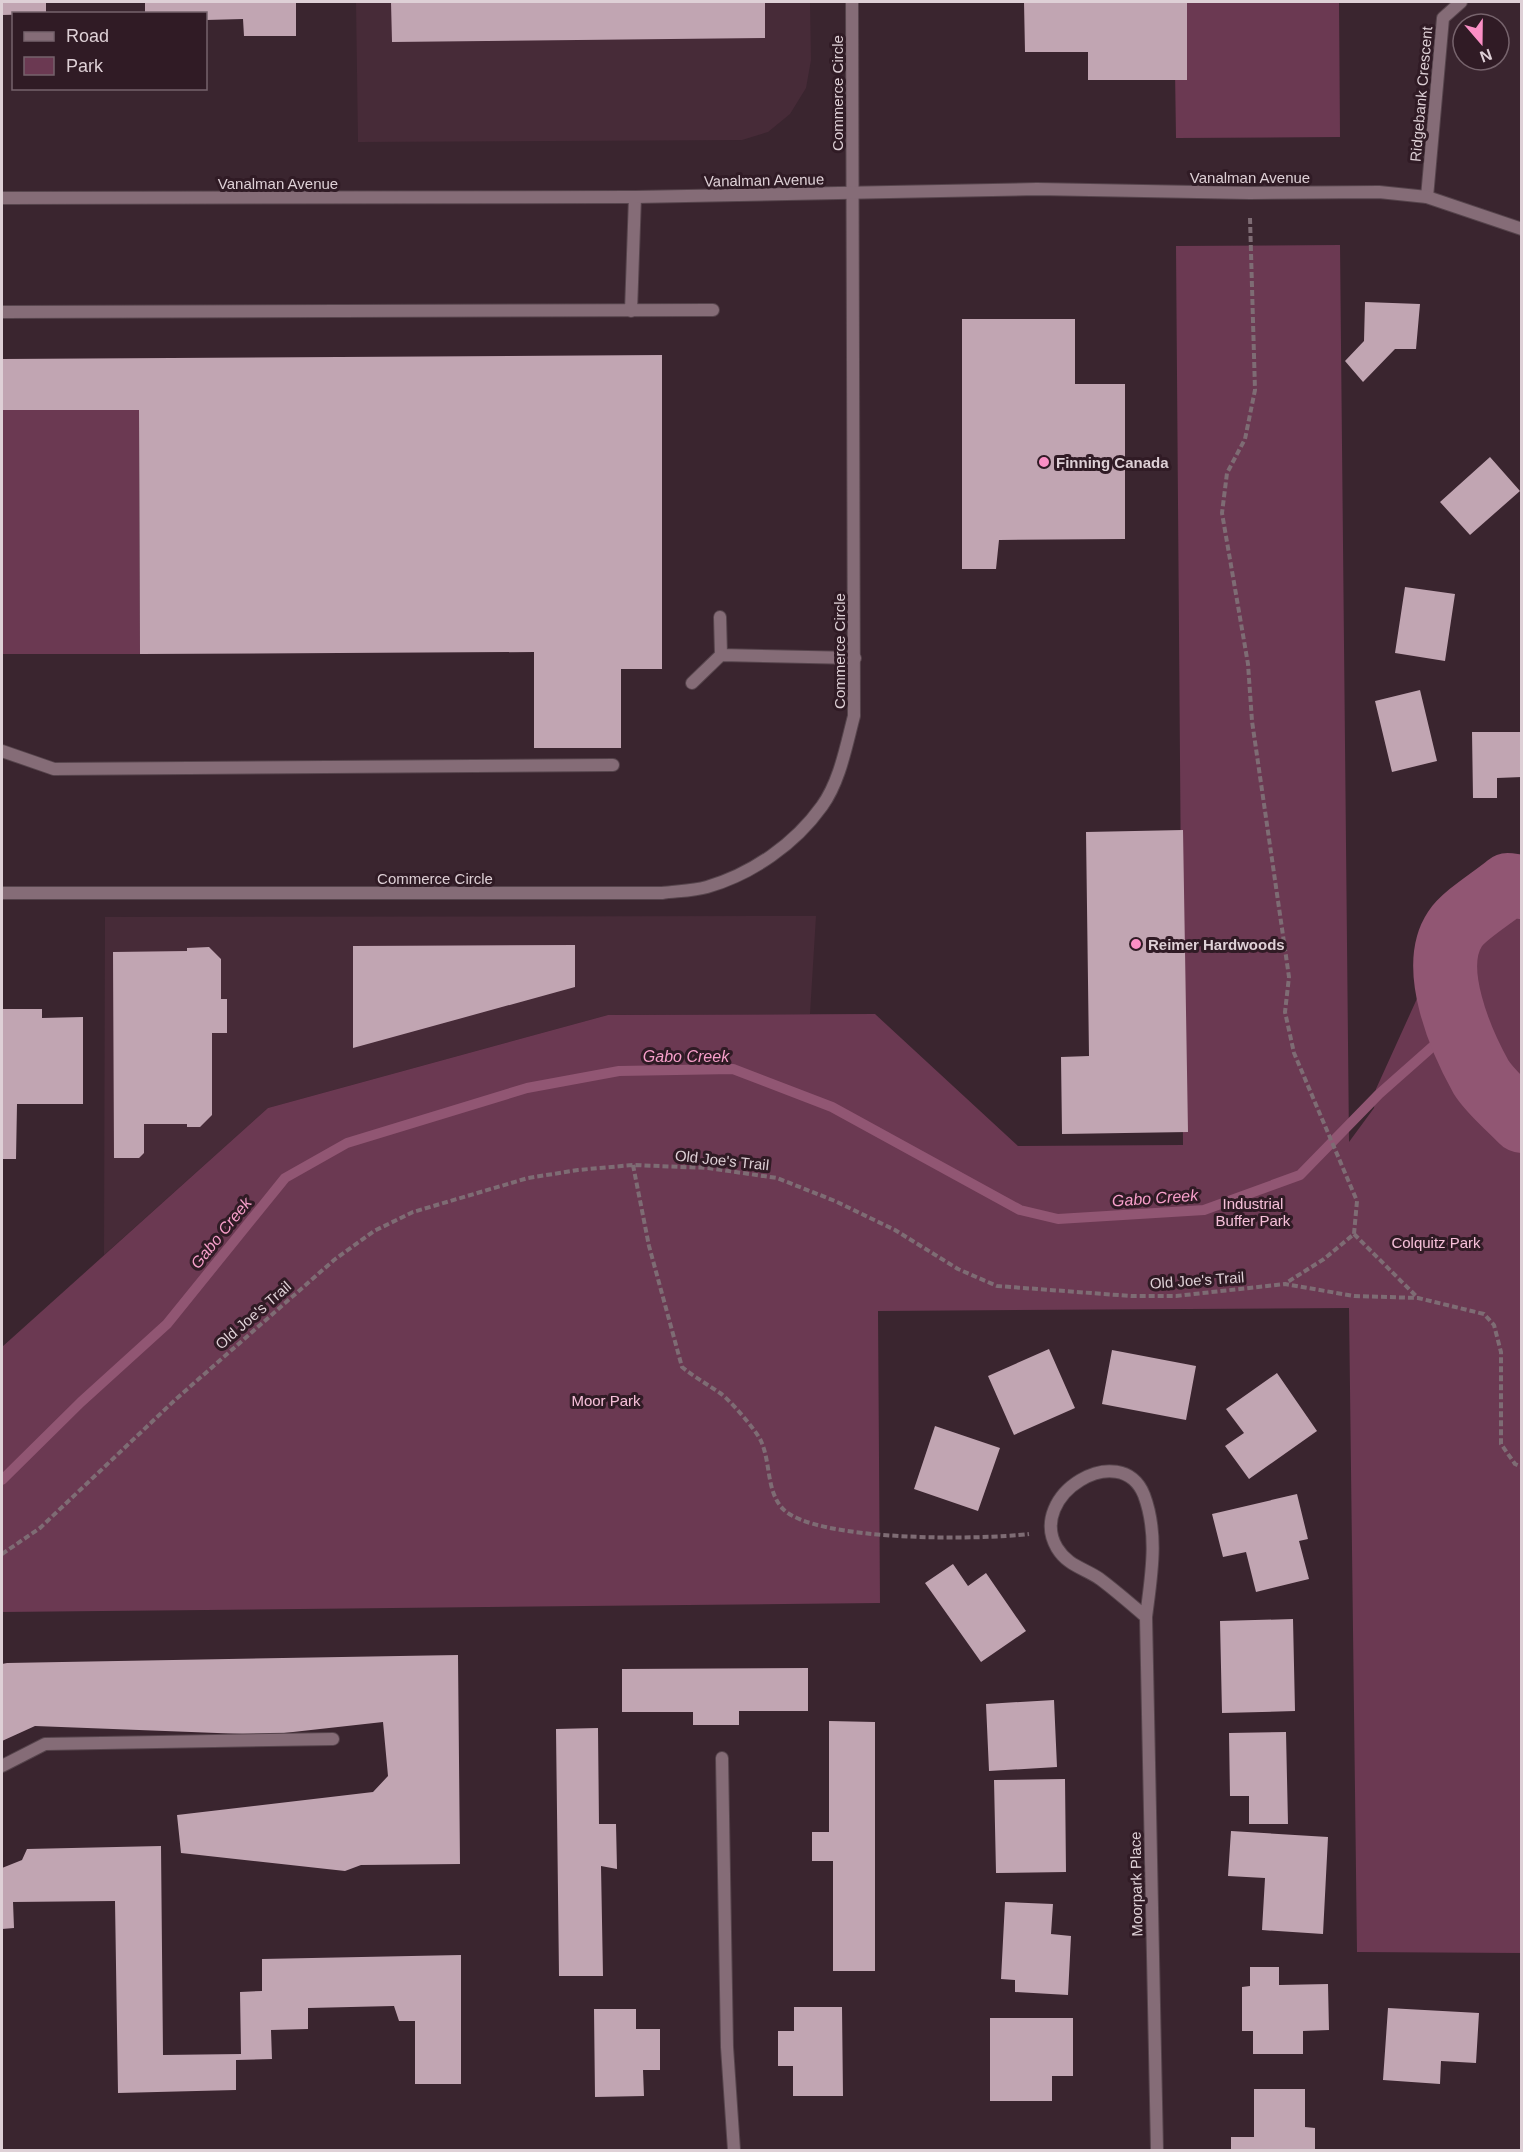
<svg xmlns="http://www.w3.org/2000/svg" width="1523" height="2152" viewBox="0 0 1523 2152" font-family="Arial,sans-serif">
<style>
.built{fill:#472b38}
.green{fill:#6b3952}
.lines{fill:none;stroke-linecap:round;stroke-linejoin:round}
.stream{stroke:#915673;stroke-width:10}
.river{stroke:#915673;stroke-width:64}
.building{fill:#c1a5b2}
.service-casing{stroke:#56444c;stroke-width:14}
.minor-casing{stroke:#56444c;stroke-width:14}
.tertiary-casing{stroke:#56444c;stroke-width:14}
.path{stroke:#7e6c74;stroke-width:4;stroke-dasharray:6 3;stroke-linecap:butt}
.service{stroke:#856c77;stroke-width:12}
.minor{stroke:#856c77;stroke-width:12}
.tertiary{stroke:#856c77;stroke-width:12}
.poi-dot{fill:#fb8fc5;stroke:#301b25;stroke-width:2}
.labels{text-anchor:middle;dominant-baseline:central;stroke-width:6;stroke-linejoin:round;paint-order:stroke}
.street-label{font-size:15px;fill:#ded0d6;stroke:#301b25}
.poi-label{font-size:15px;font-weight:bold;fill:#ded0d6;stroke:#301b25;text-anchor:start}
.park-label{font-size:15px;fill:#f6c0d9;stroke:#301b25}
.water-label{font-size:16px;font-style:italic;fill:#f79fca;stroke:#301b25}
</style>
<rect width="100%" height="100%" fill="#3a252f"/>
<!-- built -->
<path class="built" d="M356,2H810L811,60L806,88L790,114L768,132L742,140L358,142Z
M816,916L810,1014L608,1015L268,1108L104,1255L105,917Z"/>
<!-- green -->
<path class="green" d="M1174,2H1339L1340,137L1176,138Z
M1340,245L1349,1142L1374,1108L1376,1089L1435,959L1446,924V908L1451,896H1461L1489,870L1521,856V1953L1357,1952L1349,1308L878,1311L880,1603L2,1612V1347L268,1108L608,1015L875,1014L1018,1146L1183,1145L1176,246Z
M2,410H139L140,654H2Z"/>
<g class="lines">
<!-- stream -->
<path class="stream" d="M2,1480L81,1402L167,1324L285,1178L347,1143L527,1088L619,1071L733,1069L832,1107L1020,1210L1058,1219L1204,1210L1300,1175L1379,1094L1457,1025"/>
<!-- river -->
<path class="river" d="M1522,887L1508,885C1494,897 1464,915 1455,929C1429,968 1461,1041 1481,1077C1491,1093 1509,1107 1522,1121"/>
</g>
<!-- building -->
<path class="building" d="M2,2H46V14L2,15Z
M145,2H296V36H244L243,19L206,20V14H145Z
M391,2H765V38L392,42Z
M1024,2H1187V80H1088V52H1025Z
M1365,302L1420,304L1416,349H1395L1363,382L1345,361L1364,341Z
M962,319H1075V384H1125V539L999,540L996,569H962Z
M662,355V669H621V748H534V652L140,654L139,410H2V359Z
M1490,457L1520,491L1470,535L1440,502Z
M1405,587L1455,594L1445,661L1395,653Z
M1420,690L1437,761L1392,772L1375,701Z
M1472,732H1522V777L1497,778V798H1473Z
M1183,830L1188,1132L1062,1134L1061,1057L1089,1056L1086,832Z
M575,945V987L353,1048V946Z
M209,947L221,959V999H227V1033H212V1115L200,1127H187V1124H144V1153L139,1158H114L113,952L187,951V948Z
M2,1009H42V1018L83,1017V1104H17L16,1159H2Z
M1049,1349L1075,1408L1014,1435L988,1376Z
M1112,1350L1196,1366L1186,1420L1102,1404Z
M1277,1373L1317,1431L1249,1479L1225,1446L1244,1433L1226,1409Z
M935,1426L1000,1448L978,1511L914,1489Z
M1297,1494L1308,1539L1299,1541L1309,1579L1256,1592L1246,1552L1223,1557L1212,1514Z
M953,1564L968,1586L986,1573L1026,1631L981,1662L925,1583Z
M1293,1619L1295,1711L1222,1713L1220,1621Z
M458,1655L460,1864L361,1865L345,1871L181,1853L177,1815L373,1792L388,1776L383,1722L266,1735L35,1726L2,1741V1664L7,1663Z
M808,1668V1711H739V1725H693V1712H622V1669Z
M1054,1700L1057,1767L989,1771L986,1704Z
M829,1721L875,1722V1971H833V1861H812V1832H829Z
M598,1728L599,1824H616L617,1869L601,1866L603,1976H559L556,1729Z
M1286,1732L1288,1824H1249V1796H1230L1229,1733Z
M1065,1779L1066,1872L996,1873L994,1780Z
M1231,1831L1328,1837L1323,1934L1262,1930L1265,1878L1228,1876Z
M161,1846L163,2055L241,2054L240,1992L262,1991V1959L461,1955V2084H415V2021H399L394,2006L308,2008V2029L271,2030L272,2059L236,2060V2090L118,2093L115,1901L13,1902L14,1928L2,1929V1868L22,1860L27,1849Z
M1005,1902L1053,1904L1051,1934L1071,1936L1068,1995L1015,1992V1980L1001,1979Z
M1250,1967H1279V1985L1328,1984L1329,2030L1303,2031V2054H1253V2031H1242V1987L1250,1986Z
M794,2007H842L843,2096H793V2066H778V2031H794Z
M1388,2008L1479,2013L1476,2063L1441,2061L1440,2084L1383,2080Z
M594,2009H636V2029H660V2070H643L644,2096L595,2097Z
M990,2018H1073V2076H1052V2101H990Z
M1254,2089H1305V2127L1315,2128V2150H1231V2137H1254Z"/>
<g class="lines">
<defs>
<path id="service" d="M631,311L635,197
M2,312L713,310
M720,617L721,655
M692,683L721,655L855,658
M2,751L54,769L613,765
M722,1758L727,2047L734,2150
M2,1766L45,1744L333,1739"/>
<path id="minor" d="M1427,197L1443,18L1461,2
M2,893H662C676,891 693,891 707,887C752,874 795,844 822,806C840,781 846,746 854,716L852,2
M1146,1617C1131,1604 1116,1591 1100,1579C1084,1568 1068,1566 1057,1548C1026,1495 1121,1438 1144,1495C1159,1535 1151,1577 1146,1617L1157,2150"/>
<path id="tertiary" d="M2,198L635,197L1037,189L1250,193L1379,192L1427,197L1522,229"/>
</defs>
<!-- service casing -->
<use href="#service" class="service-casing"/>
<!-- minor casing -->
<use href="#minor" class="minor-casing"/>
<!-- tertiary casing -->
<use href="#tertiary" class="tertiary-casing"/>
<!-- path -->
<path class="path" d="M1250,218L1255,390L1245,439L1227,473L1222,513L1248,664L1252,721L1289,977L1285,1012L1294,1053L1357,1201L1354,1234L1324,1259L1286,1283
M633,1165L649,1246L682,1367C694,1377 707,1384 720,1393C730,1400 756,1430 761,1441C771,1463 766,1491 783,1509C816,1542 982,1540 1029,1534
M1354,1234L1417,1297
M2,1554L40,1528L176,1399L334,1260L374,1231L413,1212L528,1178L578,1170L633,1165L708,1168L777,1178L835,1201L895,1230L958,1269L997,1286L1131,1296H1176L1285,1284L1354,1296L1418,1298L1484,1314L1494,1325L1501,1352V1444L1515,1464L1522,1467"/>
<!-- service -->
<use href="#service" class="service"/>
<!-- minor -->
<use href="#minor" class="minor"/>
<!-- tertiary -->
<use href="#tertiary" class="tertiary"/>
</g>
<!-- markers -->
<g class="poi-dot">
<circle cx="1044" cy="462" r="6"/>
<circle cx="1136" cy="944" r="6"/>
</g>
<g class="labels">
<!-- street labels -->
<g class="street-label">
<text transform="translate(837 93) rotate(-90)">Commerce Circle</text>
<text transform="translate(1421 94) rotate(-85)">Ridgebank Crescent</text>
<text x="1250" y="177">Vanalman Avenue</text>
<text transform="translate(764 180) rotate(-1)">Vanalman Avenue</text>
<text x="278" y="183">Vanalman Avenue</text>
<text transform="translate(839 651) rotate(-90)">Commerce Circle</text>
<text x="435" y="878">Commerce Circle</text>
<text transform="translate(722 1160) rotate(6)">Old Joe's Trail</text>
<text transform="translate(1197 1280) rotate(-4)">Old Joe's Trail</text>
<text transform="translate(253 1315) rotate(-41)">Old Joe's Trail</text>
<text transform="translate(1136 1884) rotate(-91)">Moorpark Place</text>
</g>
<!-- poi labels -->
<g class="poi-label">
<text x="1056" y="462">Finning Canada</text>
<text x="1148" y="944">Reimer Hardwoods</text>
</g>
<!-- park labels -->
<g class="park-label">
<text x="1253" y="1203">Industrial<tspan x="1253" dy="17">Buffer Park</tspan></text>
<text x="1436" y="1242">Colquitz Park</text>
<text x="606" y="1400">Moor Park</text>
</g>
<!-- water labels -->
<g class="water-label">
<text x="686" y="1056">Gabo Creek</text>
<text transform="translate(1155 1198) rotate(-4)">Gabo Creek</text>
<text transform="translate(221 1233) rotate(-51)">Gabo Creek</text>
</g>
</g>
<!-- border -->
<rect width="1523" height="2152" fill="none" stroke="#ded0d6" stroke-width="6"/>
<!-- legend -->
<rect x="12" y="12" width="195" height="78" fill="#301b25" stroke="#76636c" stroke-width="1.5"/>
<rect x="24" y="32" width="30" height="9" fill="#856c77" stroke="#76636c" stroke-width="1.5"/>
<text x="66" y="42" font-size="18" fill="#ded0d6">Road</text>
<rect x="24" y="57" width="30" height="18" fill="#6b3952" stroke="#76636c" stroke-width="1.5"/>
<text x="66" y="72" font-size="18" fill="#ded0d6">Park</text>
<!-- north arrow -->
<g transform="translate(1481 42) rotate(160)"><circle r="28" fill="#301b25" stroke="#76636c" stroke-width="1.5"/>
<path d="M0-4.5L10 22L0 15L-10 22Z" fill="#fb8fc5"/>
<text y="-9" font-size="16" font-weight="bold" text-anchor="middle" fill="#ded0d6">N</text>
</g>
</svg>
